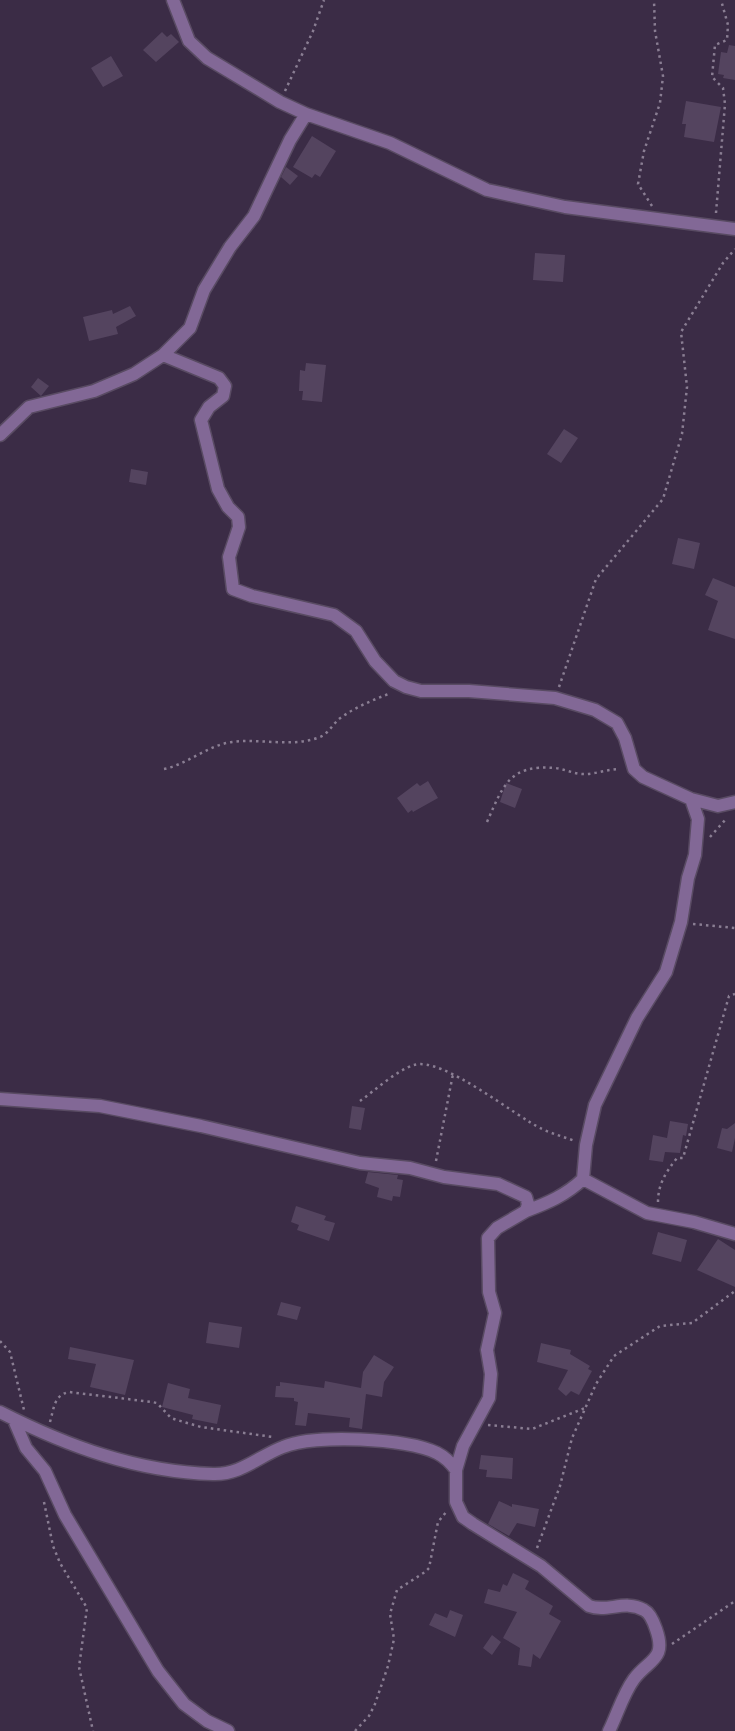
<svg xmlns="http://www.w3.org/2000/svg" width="735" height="1731" viewBox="0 0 735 1731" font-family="Literata,serif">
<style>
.building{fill:#54445f}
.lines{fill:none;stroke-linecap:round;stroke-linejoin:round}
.minor-casing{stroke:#594b63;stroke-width:15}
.path{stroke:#8a7e93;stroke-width:2.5;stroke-dasharray:2.5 4;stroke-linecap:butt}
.minor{stroke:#826896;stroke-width:12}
</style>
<rect width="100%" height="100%" fill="#3b2c46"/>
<!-- building -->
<path class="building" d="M162,32L167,37L171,34L179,42L156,62L143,50Z
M729,45L735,46V80L723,78L724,75L718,74L721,52L727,53Z
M111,56L123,76L103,87L91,68Z
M686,101L721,107L714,142L684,137L686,124H682Z
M312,136L336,151L320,177L315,174L312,178L293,167Z
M286,167L298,176L290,185L281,177Z
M535,253L565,255L563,282L533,280Z
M130,306L136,316L116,327L118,334L89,341L83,317L112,310L113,314Z
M306,363L326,365L322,402L302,400L303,391H299L300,370L305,371Z
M38,378L49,386L41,396L31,387Z
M564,429L578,438L561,463L547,454Z
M131,469L148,472L146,485L129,482Z
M678,538L700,543L694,569L672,564Z
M713,578L735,587V639L708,630L718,601L705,595Z
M428,781L438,798L413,812L412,810L408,813L397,798L417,783L420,786Z
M506,783L522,789L515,808L500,802Z
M352,1106L365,1108L361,1130L349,1128Z
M670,1121L688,1124L686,1136L683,1135L680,1153L665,1152L663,1162L649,1160L653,1135L667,1138Z
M735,1123V1138L732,1152L717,1148L722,1128L727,1129Z
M368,1172L398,1175L397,1179L403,1180L400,1197L393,1196L392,1201L377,1197L379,1188L365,1183Z
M296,1206L326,1216L324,1220L335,1223L329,1241L297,1230L299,1225L291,1222Z
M658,1232L687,1240L681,1262L652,1254Z
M718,1239L735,1250V1287L697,1270Z
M281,1302L301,1307L297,1320L277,1315Z
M209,1322L242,1327L239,1348L206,1343Z
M541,1343L571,1350L570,1354L590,1366L588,1369L592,1371L579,1395L571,1391L566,1396L558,1389L568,1370L537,1362Z
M70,1347L134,1360L125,1395L90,1387L96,1364L68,1359Z
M374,1355L394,1367L384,1382L382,1397L366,1394L362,1429L349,1427L350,1418L308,1413L306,1426L295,1425L298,1402L294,1401V1398L275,1397L276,1386H280V1382L324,1388L325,1381L361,1388L363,1372Z
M168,1383L190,1389L188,1398L221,1405L217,1424L192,1419L193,1415L162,1407Z
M481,1455L513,1458L512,1479L486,1477L487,1470L479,1469Z
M499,1501L512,1507V1504L539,1509L535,1527L517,1523L509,1536L488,1524Z
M513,1573L529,1581L525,1589L553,1606L549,1614L561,1621L540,1659L533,1654L531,1667L518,1665L520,1648L503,1638L517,1612L484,1603L488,1589L500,1592L503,1584L507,1586Z
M450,1610L463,1615L455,1637L429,1625L435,1613L447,1618Z
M492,1635L501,1642L492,1655L483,1648Z"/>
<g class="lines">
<defs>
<path id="minor" d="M173,0L189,41L207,58L280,102L306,114L390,143L487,190L565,207L735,229
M163,355L219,378L225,386L223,396L209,407L201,420L218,489L228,507L238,517L239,527L229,557L233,589L252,596L334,615L356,631L375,661L394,681L406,687L421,691H469L555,698L595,710L617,723L625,738L634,769L643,777L691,799L698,819L695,855L688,878L681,922L666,972L637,1018L595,1105L586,1145L583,1179C566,1195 548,1203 526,1211
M0,435L29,407L94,391L134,374L163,355L190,328L204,290L230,247L254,216L290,140L306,114
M691,799L718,806L735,802
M0,1099L100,1106L201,1126L360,1163L410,1168L444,1177L498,1184L526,1197L528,1204L526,1211L497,1228L488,1238L489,1292L495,1313L487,1350L491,1374L489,1398L463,1446L456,1470V1502L463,1517L473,1524L541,1566L589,1606C607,1613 625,1599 644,1610C650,1613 654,1623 656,1629C667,1660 649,1659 634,1679C623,1694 617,1715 609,1731
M583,1179L647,1213L694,1222L735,1234
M0,1412C67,1446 137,1472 213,1474C241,1475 259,1456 283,1447C315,1434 406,1438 437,1453C445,1457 451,1463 456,1470
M14,1420L26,1448L45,1471L65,1515L158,1671L184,1704L207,1721L228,1731"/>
</defs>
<!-- minor casing -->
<use href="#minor" class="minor-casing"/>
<!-- path -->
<path class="path" d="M285,91L313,31L324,0
M652,206L638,184L644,151L660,103L663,76L655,31L654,0
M716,213L725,104L723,88L712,77L715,45L727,40L728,25L721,0
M559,687L596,579L663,499L682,434L687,387L681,332L723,263L735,249
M164,769C188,764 208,745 232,742C261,738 292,748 320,737C328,734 333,724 339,719C355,707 373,700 391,693
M487,822C503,786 509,764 555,768C564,769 572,773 581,774C594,775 607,769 620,769
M710,837L726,819
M693,924L735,928
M360,1101C374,1091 397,1070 414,1065C442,1056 515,1116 542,1129C553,1134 564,1137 575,1141
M436,1161L453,1074
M658,1202C658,1184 666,1172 677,1158H683L729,996L735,994
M0,1341L10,1352L24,1410
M50,1422C54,1408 54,1395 69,1392L152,1402L157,1403L171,1418L177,1420L201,1427L273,1437
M488,1425L532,1429L585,1408
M44,1502L53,1546L60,1563L87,1608L79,1667L93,1731
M537,1548L560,1486L572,1438L596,1384L614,1356L660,1326L692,1323L735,1291
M672,1644L735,1601
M355,1731L369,1716L375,1704L388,1666L394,1639L390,1614L397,1590L425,1572L429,1568L438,1522L447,1511"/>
<!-- minor -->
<use href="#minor" class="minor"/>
</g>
</svg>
